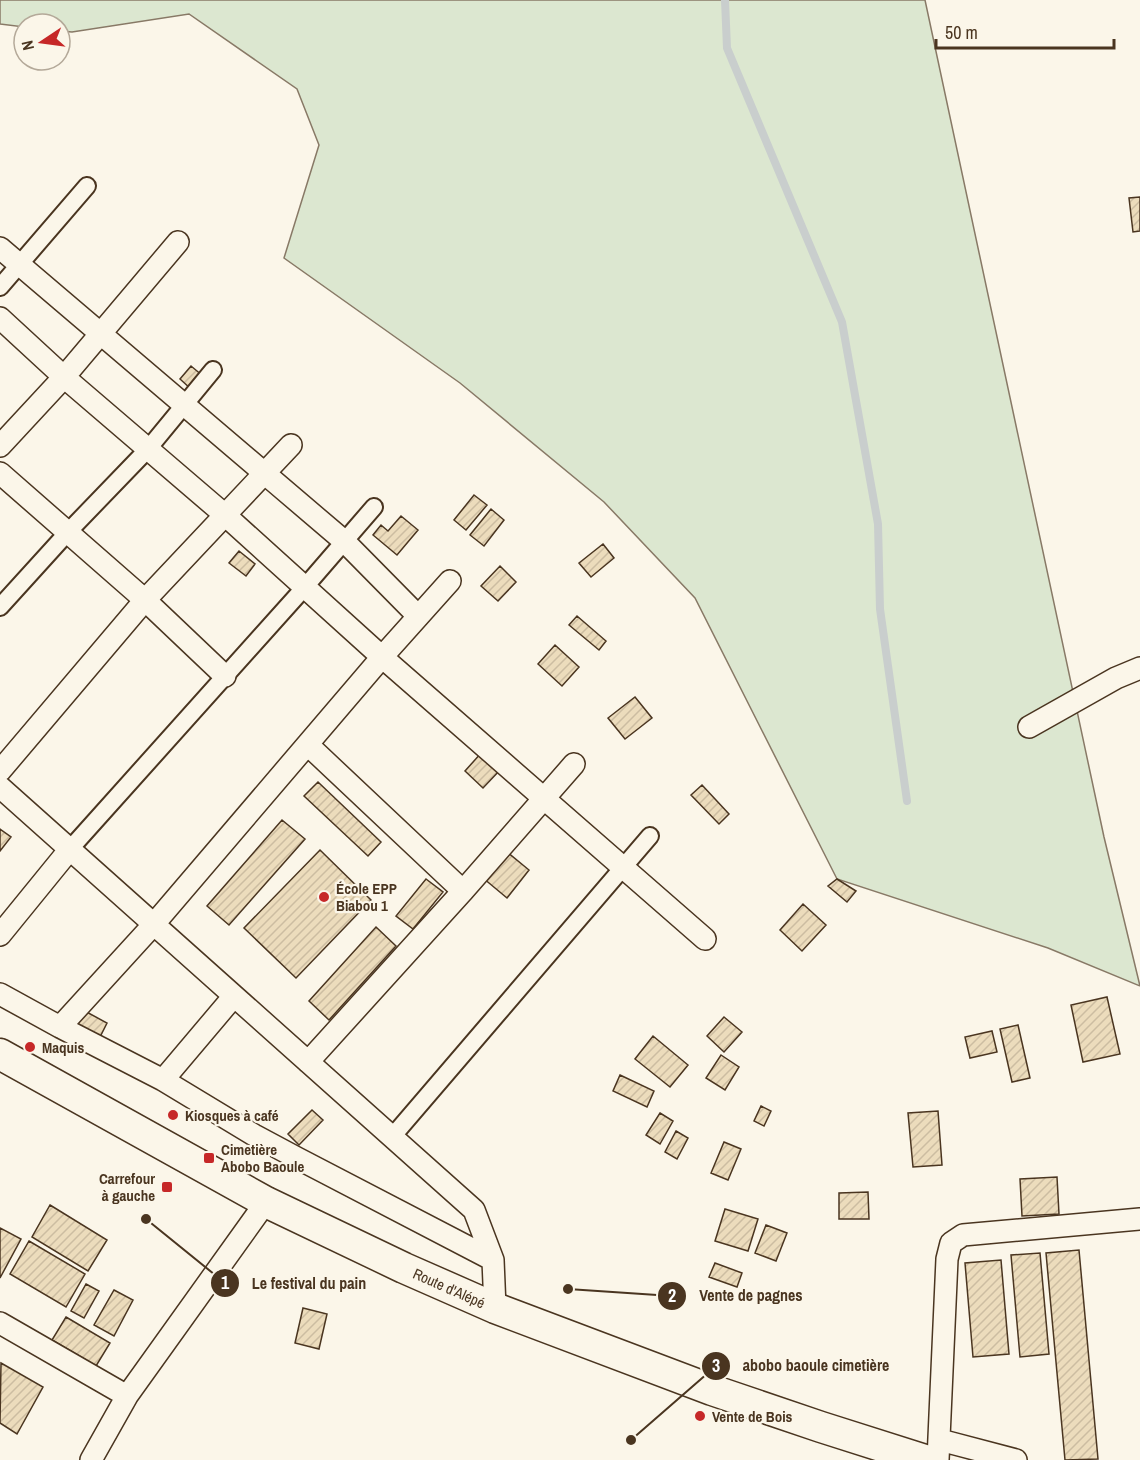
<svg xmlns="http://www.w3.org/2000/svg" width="1140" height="1460" viewBox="0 0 1140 1460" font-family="'Archivo Narrow',sans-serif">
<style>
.green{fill:#dce7d0;stroke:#887966;stroke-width:1.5}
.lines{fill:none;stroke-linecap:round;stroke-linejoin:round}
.stream{stroke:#c9cecd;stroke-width:8}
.building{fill:url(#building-hatch);stroke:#4a3520;stroke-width:1.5}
.pedestrian-casing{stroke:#4a3520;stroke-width:20}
.minor-casing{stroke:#4a3520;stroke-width:24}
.secondary-casing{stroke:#4a3520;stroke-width:33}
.pedestrian{stroke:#fbf6e9;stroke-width:16}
.minor{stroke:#fbf6e9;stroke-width:21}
.secondary{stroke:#fbf6e9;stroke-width:30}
.poi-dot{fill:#c62828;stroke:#fbf6e9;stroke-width:2}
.labels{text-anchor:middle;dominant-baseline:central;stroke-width:4.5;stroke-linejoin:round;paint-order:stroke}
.poi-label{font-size:15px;font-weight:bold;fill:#4a3520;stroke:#fbf6e9;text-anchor:start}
.street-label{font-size:15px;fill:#4a3520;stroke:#fbf6e9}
.leader{fill:none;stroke:#4a3520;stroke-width:2}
.callout-dot{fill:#4a3520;stroke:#fbf6e9;stroke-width:2}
.mark-label{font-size:18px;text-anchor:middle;font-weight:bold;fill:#fff}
.callout-label{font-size:16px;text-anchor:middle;font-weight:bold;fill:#4a3520;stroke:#fbf6e9;stroke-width:4.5;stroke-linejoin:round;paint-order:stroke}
</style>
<defs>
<pattern id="building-hatch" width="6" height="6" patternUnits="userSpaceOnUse" patternTransform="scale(1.5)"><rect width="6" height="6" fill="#ecdcbc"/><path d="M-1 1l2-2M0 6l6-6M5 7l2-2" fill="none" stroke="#ccbda1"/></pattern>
</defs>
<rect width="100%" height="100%" fill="#fbf6e9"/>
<!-- green -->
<path class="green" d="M0,0H925L1104,837L1140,986L1048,948L837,879L695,598L604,502L460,383L284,258L319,145L297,89L189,14L72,32L60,31V24H24V27L0,24Z"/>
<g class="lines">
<!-- stream -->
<path class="stream" d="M725,0L727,48L842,322L878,524L880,609L907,801"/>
</g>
<!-- building -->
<path class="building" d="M1140,197V231L1133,232L1129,198Z
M191,366L203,376L192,390L180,379Z
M474,495L487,505L466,530L454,520Z
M491,509L504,520L484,546L470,535Z
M401,516L418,530L397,555L373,535L381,525L388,531Z
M603,544L614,558L591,577L579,563Z
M239,551L255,564L246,576L229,563Z
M500,566L516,582L498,601L481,586Z
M577,616L606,641L599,650L569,625Z
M555,645L579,667L562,686L538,664Z
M635,697L652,718L625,739L608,718Z
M482,752L500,770L483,788L465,771Z
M318,782L381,842L368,856L304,796Z
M702,785L729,814L719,824L691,795Z
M282,820L305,839L229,925L207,906Z
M0,829L11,837L0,851Z
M320,850L371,900L296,978L244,928Z
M506,851L529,870L507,898L483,878Z
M426,879L443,892L413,929L396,916Z
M837,879L856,891L847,902L828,886Z
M803,904L826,925L802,951L780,930Z
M376,927L396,946L329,1020L309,1001Z
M1107,997L1120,1054L1083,1062L1071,1005Z
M81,1009L107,1023L100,1037L73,1023Z
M724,1017L742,1032L724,1052L707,1036Z
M1018,1025L1030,1078L1012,1082L1000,1029Z
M992,1031L997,1052L970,1058L965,1037Z
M653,1036L688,1065L670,1087L635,1059Z
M721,1055L739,1067L725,1090L706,1078Z
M620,1075L654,1091L647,1107L613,1091Z
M761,1106L771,1111L764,1126L754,1121Z
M312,1110L323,1120L299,1145L288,1134Z
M938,1111L942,1165L913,1167L908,1113Z
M660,1113L673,1121L660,1144L646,1135Z
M676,1131L688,1138L677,1159L665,1152Z
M724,1142L741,1149L728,1180L711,1173Z
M1057,1177L1059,1214L1022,1216L1020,1179Z
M868,1192L869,1219H839V1193Z
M50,1205L107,1240L88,1271L32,1237Z
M725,1209L758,1219L748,1251L715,1241Z
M766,1225L787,1233L776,1261L755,1253Z
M0,1228L21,1239L0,1278Z
M29,1241L85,1274L66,1307L10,1274Z
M1079,1250L1098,1459L1065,1460L1046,1253Z
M1040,1253L1049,1354L1020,1357L1011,1255Z
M1001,1260L1009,1354L973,1357L965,1263Z
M715,1263L742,1273L737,1287L709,1277Z
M86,1284L99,1291L84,1318L71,1311Z
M114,1290L133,1300L114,1336L94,1325Z
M303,1308L327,1314L319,1349L295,1343Z
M66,1317L110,1343L96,1366L52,1340Z
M1,1363L43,1387L17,1434L0,1423Z"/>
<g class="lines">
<defs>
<path id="pedestrian" d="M0,287L87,186
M0,607L68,532L148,449L213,370
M70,849L304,588L374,507
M392,1137L650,836"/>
<path id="minor" d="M0,248L344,541L418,616
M0,318L64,377L225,515L382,657L705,939
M0,446L64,377L178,242
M0,473L145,600L225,676
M1029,727L1116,678L1140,668
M308,745L463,891
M0,771L145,600L291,445
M0,787L474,1210L493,1260L495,1308
M0,935L70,849
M0,994L60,1027L163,1080L254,1135L297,1158L493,1260
M60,1027L154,924L382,657L450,581
M308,1062L463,891L574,764
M163,1080L234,996
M0,1323L127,1396
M940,1440L1016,1460
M91,1460L127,1396L266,1202
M938,1460L947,1259L951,1243L963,1235L1140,1219"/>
<path id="secondary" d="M0,1054L266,1202L404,1268L495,1308L712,1390L821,1427L925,1460"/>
</defs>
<!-- pedestrian casing -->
<use href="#pedestrian" class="pedestrian-casing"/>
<!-- minor casing -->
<use href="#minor" class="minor-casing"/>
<!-- secondary casing -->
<use href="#secondary" class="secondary-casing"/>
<!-- pedestrian -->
<use href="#pedestrian" class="pedestrian"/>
<!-- minor -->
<use href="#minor" class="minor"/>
<!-- secondary -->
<use href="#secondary" class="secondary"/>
</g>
<!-- markers -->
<g class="poi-dot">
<circle cx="324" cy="897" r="6"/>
<circle cx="30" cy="1047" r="6"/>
<circle cx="173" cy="1115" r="6"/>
<rect x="203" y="1152" width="12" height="12" rx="3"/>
<rect x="161" y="1181" width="12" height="12" rx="3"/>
<circle cx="700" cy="1416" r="6"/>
</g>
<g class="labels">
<!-- poi labels -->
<g class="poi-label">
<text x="336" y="888">École EPP<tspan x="336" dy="17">Biabou 1</tspan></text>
<text x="42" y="1047">Maquis</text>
<text x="185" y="1115">Kiosques à café</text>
<text x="221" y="1149">Cimetière<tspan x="221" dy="17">Abobo Baoule</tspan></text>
<text x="155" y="1178" text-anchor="end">Carrefour<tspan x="155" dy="17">à gauche</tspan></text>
<text x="712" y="1416">Vente de Bois</text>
</g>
<!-- street labels -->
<g class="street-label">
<text transform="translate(449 1288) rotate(24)">Route d'Alépé</text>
</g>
</g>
<!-- callouts -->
<path class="leader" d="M146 1219L225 1283M568 1289L672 1296M631 1440L716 1366"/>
<g class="callout-dot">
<circle cx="146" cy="1219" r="6"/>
<circle cx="568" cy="1289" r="6"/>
<circle cx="631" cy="1440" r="6"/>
<circle cx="225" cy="1283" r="15"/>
<circle cx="672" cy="1296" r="15"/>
<circle cx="716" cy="1366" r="15"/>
</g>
<g class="mark-label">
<text x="225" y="1289">1</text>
<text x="672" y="1302">2</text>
<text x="716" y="1372">3</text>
</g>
<g class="callout-label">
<text x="309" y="1289">Le festival du pain</text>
<text x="751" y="1301">Vente de pagnes</text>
<text x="816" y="1371">abobo baoule cimetière</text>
</g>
<!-- north arrow -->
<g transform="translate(42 42) rotate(257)"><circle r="28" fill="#fbf6e9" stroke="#b4a999" stroke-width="1.5"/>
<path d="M0-4.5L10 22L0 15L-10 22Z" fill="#c62828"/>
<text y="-9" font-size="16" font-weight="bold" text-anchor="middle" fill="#4a3520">N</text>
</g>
<!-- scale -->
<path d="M936 39v9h178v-9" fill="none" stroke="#4a3520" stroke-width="3"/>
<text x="945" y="39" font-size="18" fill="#4a3520" stroke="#fbf6e9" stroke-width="4.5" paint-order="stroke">50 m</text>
</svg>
